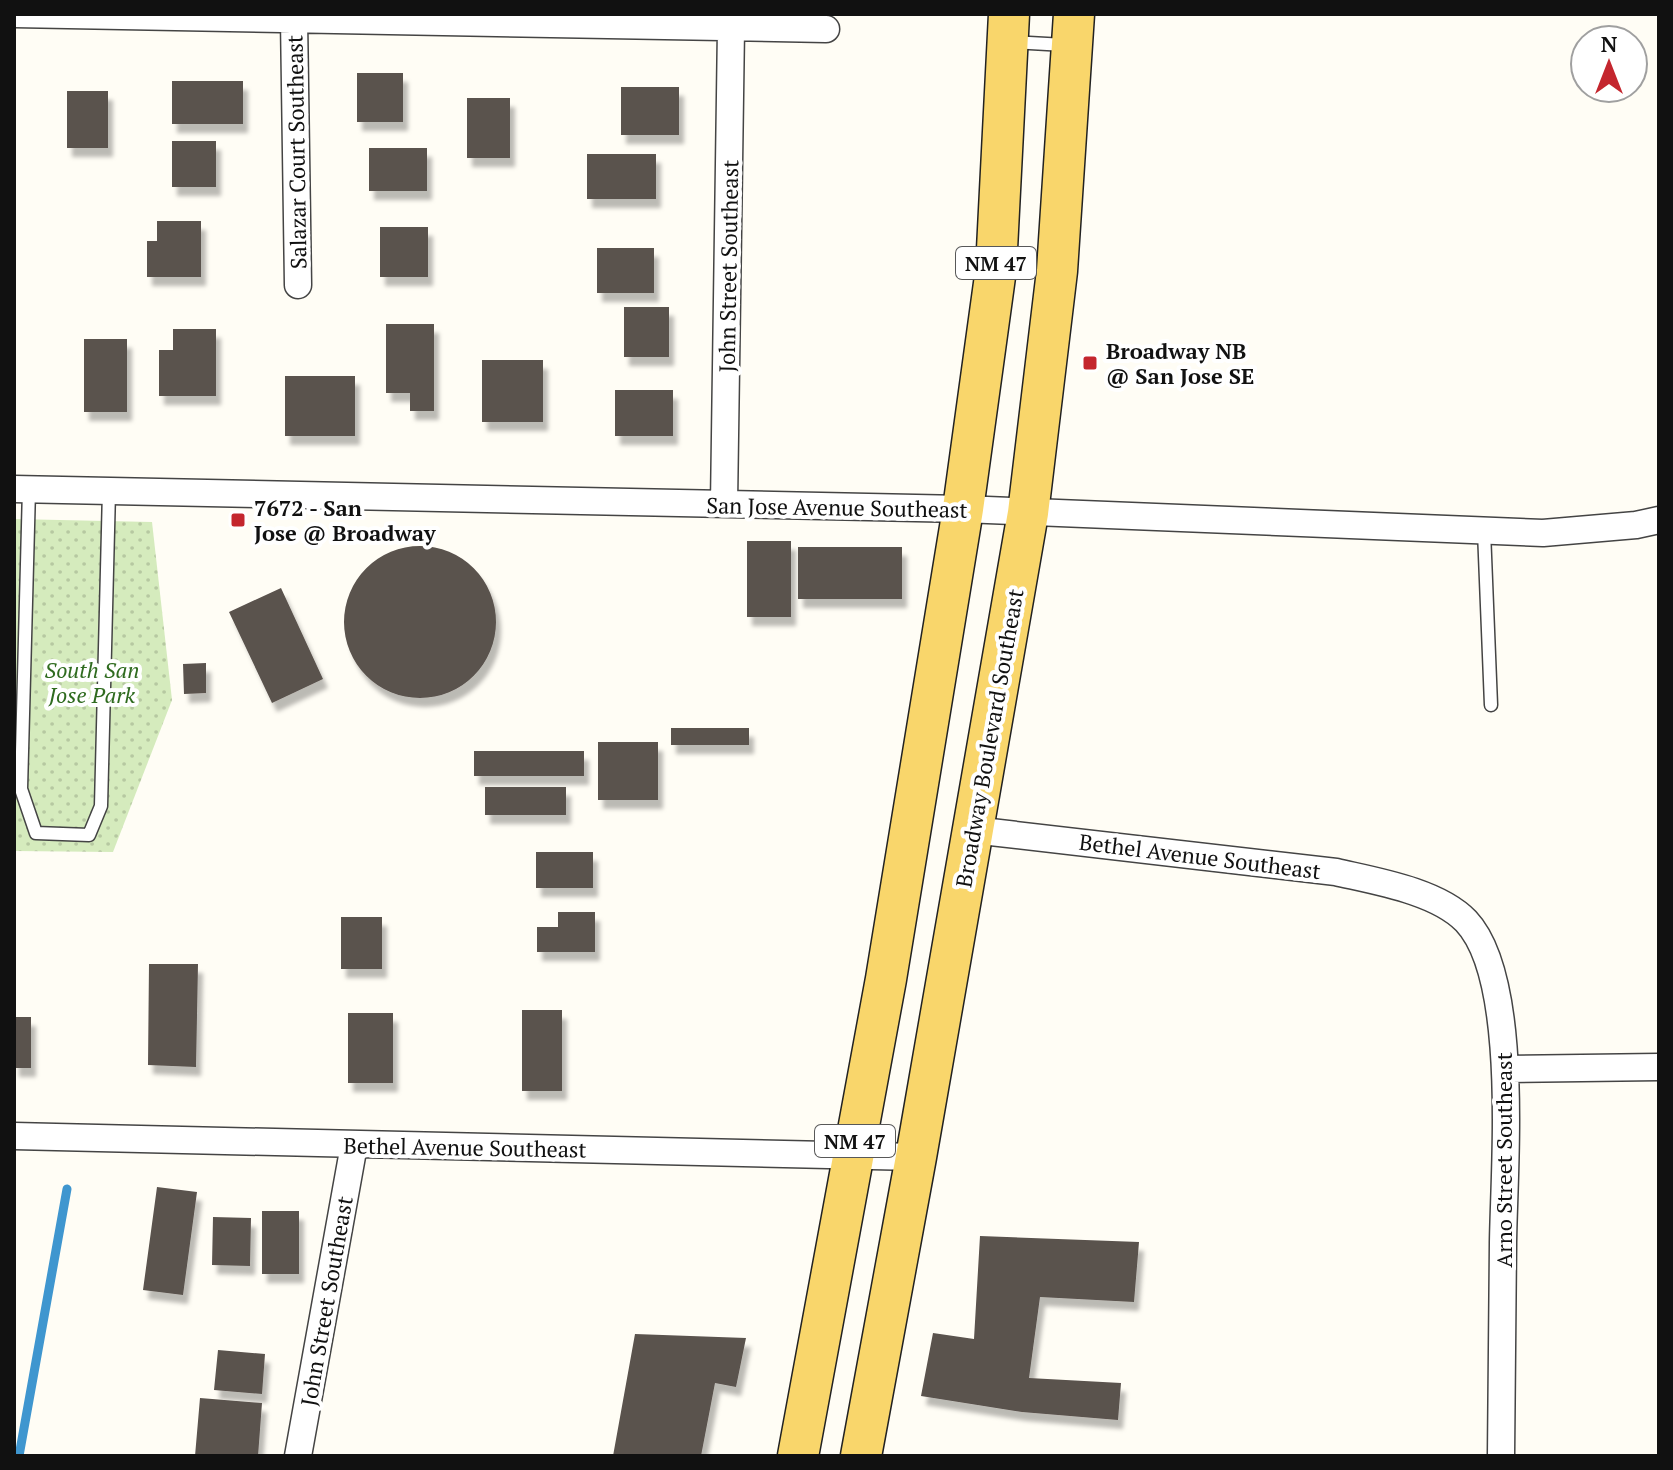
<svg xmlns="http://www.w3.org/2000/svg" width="1673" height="1470" viewBox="0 0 1673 1470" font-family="'PT Serif',serif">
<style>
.park{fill:url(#park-dots)}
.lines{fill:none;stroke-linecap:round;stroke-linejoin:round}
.stream{stroke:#3f96cf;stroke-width:9}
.building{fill:#5a524d;filter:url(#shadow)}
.service-casing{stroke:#444;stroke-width:15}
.minor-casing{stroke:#444;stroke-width:29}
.primary-casing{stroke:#222;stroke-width:43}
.service{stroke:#fff;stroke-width:12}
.minor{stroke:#fff;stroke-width:26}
.primary{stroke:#f9d66b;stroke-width:40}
.poi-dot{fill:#c4262e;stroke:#fff;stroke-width:3}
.labels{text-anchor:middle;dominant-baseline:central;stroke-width:8;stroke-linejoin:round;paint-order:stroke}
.shield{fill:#fff;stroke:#585858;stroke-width:2}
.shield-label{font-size:20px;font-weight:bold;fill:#111}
.street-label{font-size:22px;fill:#111;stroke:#fff}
.poi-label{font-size:22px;font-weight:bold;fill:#111;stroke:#fff;text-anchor:start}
.park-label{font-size:22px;font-style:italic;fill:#2f6b1f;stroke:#fff}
</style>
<defs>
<pattern id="park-dots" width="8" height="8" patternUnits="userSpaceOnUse" patternTransform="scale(2)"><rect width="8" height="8" fill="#d5ebbd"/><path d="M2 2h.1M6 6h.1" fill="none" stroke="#b6c8a1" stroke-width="1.8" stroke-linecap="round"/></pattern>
<filter id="shadow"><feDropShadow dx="5" dy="9" stdDeviation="2" flood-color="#0004"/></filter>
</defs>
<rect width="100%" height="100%" fill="#fffdf5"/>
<!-- park -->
<path class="park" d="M14,519L152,522L172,700L113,852L14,851Z"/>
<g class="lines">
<!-- stream -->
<path class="stream" d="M19,1456L67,1189"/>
</g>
<!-- building -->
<path class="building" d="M357,73H403V122H357Z
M172,81H243V124H172Z
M621,87H679V135H621Z
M67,91H108V148H67Z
M467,98H510V158H467Z
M172,141H216V187H172Z
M369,148H427V191H369Z
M587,154H656V199H587Z
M157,221H201V277H147V241H157Z
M380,227H428V277H380Z
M597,248H654V293H597Z
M624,307H669V357H624Z
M386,324H434V411H410V393H386Z
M173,329H216V396H159V350H173Z
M84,339H127V412H84Z
M482,360H543V422H482Z
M285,376H355V436H285Z
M615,390H673V436H615Z
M747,541H791V617H747Z
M344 622a76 76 0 1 1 152 0a76 76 0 1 1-152 0Z
M798,547H902V599H798Z
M281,588L323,679L272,703L229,612Z
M206,663V693L184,694L183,664Z
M671,728H749V745H671Z
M598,742H658V800H598Z
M474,751H584V776H474Z
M485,787H566V815H485Z
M536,852H593V888H536Z
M558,912H595V952H537V927H558Z
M341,917H382V969H341Z
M149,964H198L196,1067L148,1065Z
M522,1010H562V1091H522Z
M348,1013H393V1083H348Z
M14,1017H31V1068H14Z
M157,1187L197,1192L183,1295L143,1290Z
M262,1211H299V1274H262Z
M213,1217L251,1218L250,1266L212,1265Z
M980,1236L1139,1242L1134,1302L1040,1297L1029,1378L1121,1383L1118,1420L1022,1412L921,1396L933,1333L974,1339Z
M635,1334L746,1338L736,1387L715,1383L701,1456H613Z
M218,1350L265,1354L262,1394L214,1390Z
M200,1398L262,1403L258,1456H195Z"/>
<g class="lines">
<defs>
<path id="service" d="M1011,42L1065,45
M29,489L21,789L36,833L89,835L101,806L109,491
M1484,531L1491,705"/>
<path id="minor" d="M14,14L826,29
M294,19L298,285
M14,489L963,509L1543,533L1636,525L1659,520
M724,504L731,28
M973,830L1336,872C1375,881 1437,891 1466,921C1520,978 1504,1166 1503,1243C1503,1314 1502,1385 1501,1456
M1505,1069L1659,1067
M14,1136L916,1157
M298,1456L354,1145"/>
<path id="primary" d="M798,1456L886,979L963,509L996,269L1009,14
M861,1456L916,1157L1028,513L1057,271L1074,14"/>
</defs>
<!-- service casing -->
<use href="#service" class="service-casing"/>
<!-- minor casing -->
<use href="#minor" class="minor-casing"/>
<!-- primary casing -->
<use href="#primary" class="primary-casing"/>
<!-- service -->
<use href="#service" class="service"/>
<!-- minor -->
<use href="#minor" class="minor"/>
<!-- primary -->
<use href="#primary" class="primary"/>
</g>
<!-- markers -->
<g class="poi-dot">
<rect x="1082" y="355" width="16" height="16" rx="4"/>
<rect x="230" y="512" width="16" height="16" rx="4"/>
</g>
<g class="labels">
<!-- shield labels -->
<g class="shield">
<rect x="956" y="247" width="80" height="32" rx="6"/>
<rect x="815" y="1125" width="80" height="32" rx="6"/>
</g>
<g class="shield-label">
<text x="996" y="263">NM 47</text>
<text x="855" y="1141">NM 47</text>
</g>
<!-- street labels -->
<g class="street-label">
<text transform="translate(296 152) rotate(-91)">Salazar Court Southeast</text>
<text transform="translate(728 266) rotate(-89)">John Street Southeast</text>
<text transform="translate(837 507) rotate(1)">San Jose Avenue Southeast</text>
<text transform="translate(989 738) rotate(-80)">Broadway Boulevard Southeast</text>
<text transform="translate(1200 856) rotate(7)">Bethel Avenue Southeast</text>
<text transform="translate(465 1147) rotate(1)">Bethel Avenue Southeast</text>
<text transform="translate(1503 1160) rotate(-90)">Arno Street Southeast</text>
<text transform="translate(326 1301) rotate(-80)">John Street Southeast</text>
</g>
<!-- poi labels -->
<g class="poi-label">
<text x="1106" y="350">Broadway NB<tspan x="1106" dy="25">@ San Jose SE</tspan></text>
<text x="254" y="507">7672 - San<tspan x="254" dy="25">Jose @ Broadway</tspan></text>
</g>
<!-- park labels -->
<g class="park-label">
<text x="92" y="669">South San<tspan x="92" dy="25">Jose Park</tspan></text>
</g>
</g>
<!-- border -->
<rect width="1673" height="1470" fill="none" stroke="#111111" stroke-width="32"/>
<!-- north arrow -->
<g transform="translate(1609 64)"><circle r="38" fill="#ffffff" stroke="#a0a0a0" stroke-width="2"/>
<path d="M0-6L14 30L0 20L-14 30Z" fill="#c4262e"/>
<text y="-12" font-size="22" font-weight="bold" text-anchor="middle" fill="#111111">N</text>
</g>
</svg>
